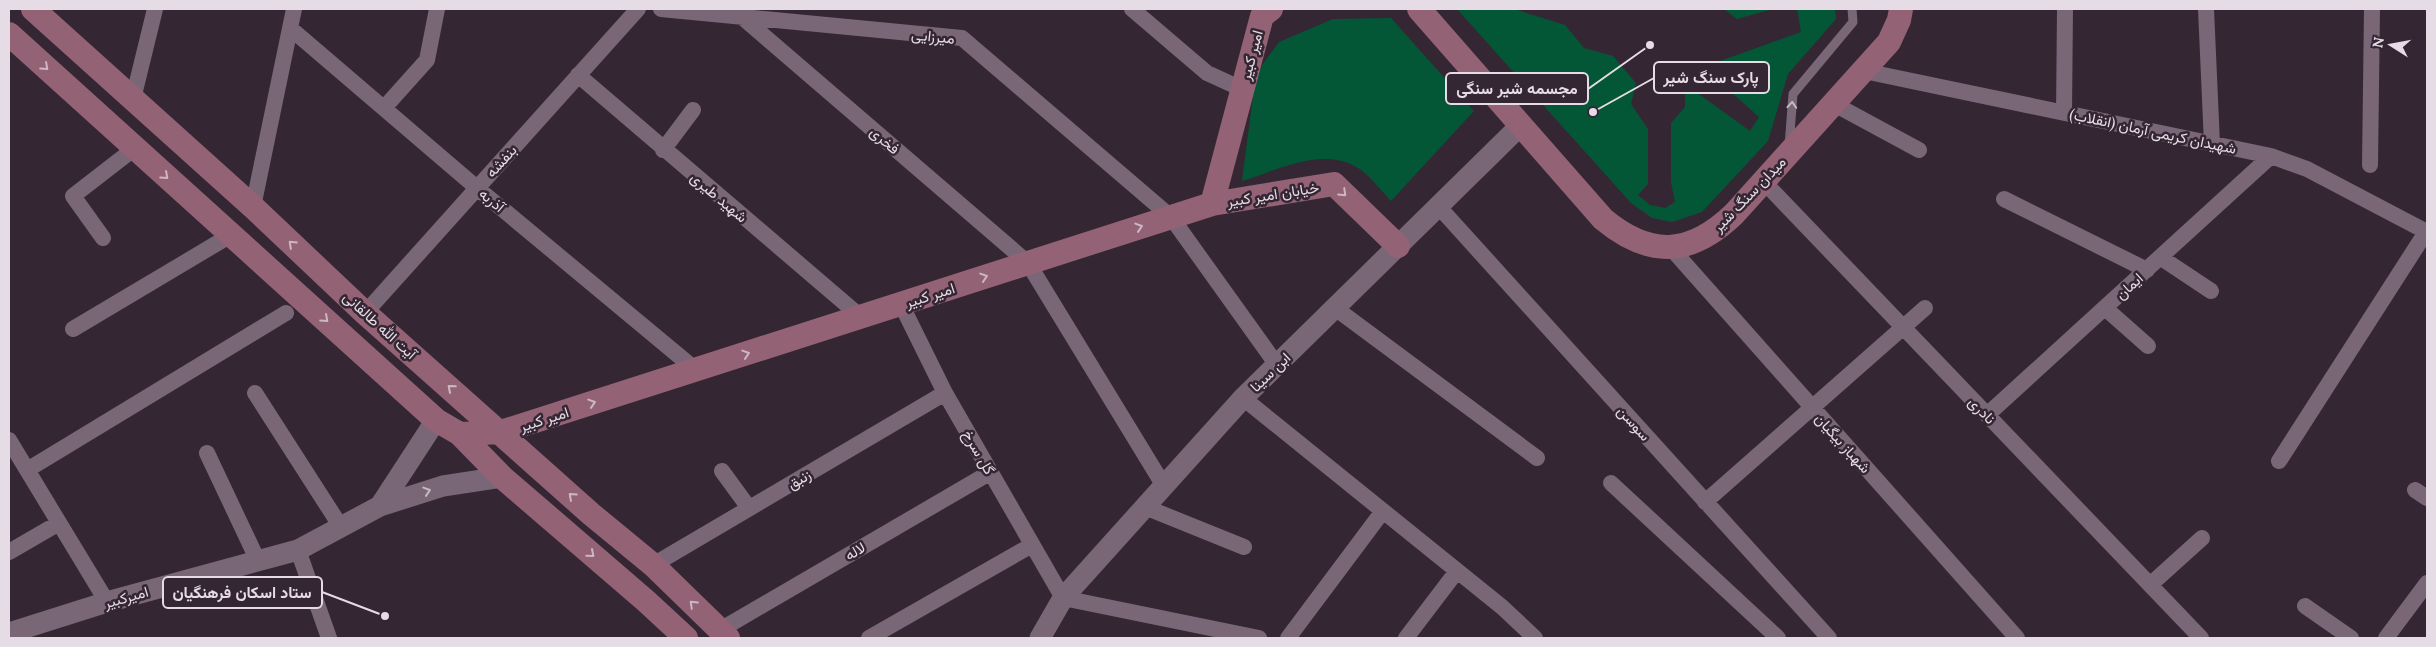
<svg xmlns="http://www.w3.org/2000/svg" width="2436" height="647" viewBox="0 0 2436 647" font-family="Lora,Vazirmatn,serif">
<style>
.green{fill:#035736}
.lines{fill:none;stroke-linecap:round;stroke-linejoin:round}
.service{stroke:#796777;stroke-width:9}
.minor{stroke:#796777;stroke-width:16}
.tertiary{stroke:#796777;stroke-width:21}
.secondary{stroke:#936275;stroke-width:24}
.oneway{stroke:#cdb7c3}
.oneway2{stroke:#c5b9c4}
.labels{text-anchor:middle;dominant-baseline:central;stroke-width:5;stroke-linejoin:round;paint-order:stroke}
.street-label{font-size:15px;fill:#e6dce5;stroke:#352634}
.leader{fill:none;stroke:#e6dce5;stroke-width:2}
.callout-dot{fill:#e6dce5;stroke:#352634;stroke-width:2}
.callout{fill:#352634;stroke:#e6dce5;stroke-width:2}
.callout-label{font-size:16px;text-anchor:middle;font-weight:bold;fill:#e6dce5}
</style>
<rect width="100%" height="100%" fill="#352634"/>
<!-- green -->
<path class="green" d="M1457,9H1514L1565,25L1584,48L1613,56L1636,83L1631,104L1648,129V184L1638,195L1650,205L1665,208L1675,202L1671,182V123L1685,107V84L1750,131L1759,117L1703,67L1801,32L1797,9H1835L1836,19L1788,74L1768,141L1702,212L1672,222L1652,218L1631,203Z
M1724,9H1773L1737,19Z
M1391,18L1474,111L1391,201C1381,191 1370,175 1358,168C1323,146 1278,170 1242,181L1254,88L1262,65L1279,42L1333,19Z"/>
<g class="lines">
<!-- service -->
<path class="service" d="M1789,146L1793,94L1853,22L1852,9"/>
<!-- minor -->
<path class="minor" d="M661,9L962,38L1171,217L1277,365
M1132,9L1207,73L1242,89
M2206,9L2212,144
M742,17L1028,263L1164,486
M290,28L477,188L696,370
M1864,71L2271,156L2307,169L2427,232
M578,75L861,317
M133,99L155,9
M1834,104L1919,150
M384,108L427,60L437,9
M2064,113L2065,9
M663,150L693,110
M2370,165L2372,9
M1763,181L2201,638
M2004,199L2147,270
M253,207L294,9
M1439,207L1829,638
M103,238L73,196L135,148
M1670,247L2017,638
M2160,257L2211,291
M901,304L945,393L1063,598L1259,638
M1335,308L1537,458
M2105,308L2148,346
M365,313L638,9
M73,329L231,235
M255,393L341,527
M1243,398L1502,607L1535,638
M1987,415L2271,156
M9,440L107,602
M207,453L258,561
M2279,461L2426,232
M27,470L286,313
M722,471L749,508
M1611,483L1778,638
M2415,490L2427,498
M1705,502L1925,308
M1145,507L1244,547
M298,550L329,638
M9,552L59,523
M653,565L945,393
M2150,585L2202,538
M2305,606L2351,638
M720,630L991,472
M869,638L1032,545
M1288,638L1383,511
M1406,638L1457,571
M2386,638L2427,583"/>
<!-- tertiary -->
<path class="tertiary" d="M380,506L436,420
M9,633L107,602L298,550L380,506L443,486L502,477
M1040,638L1063,598L1243,398L1521,125"/>
<!-- secondary -->
<path class="secondary" d="M33,9L253,207L365,313L591,514L653,565L728,638
M1419,9L1603,219C1650,258 1690,256 1734,214L1889,42L1899,20L1901,9
M9,34L436,420L460,434L502,477L646,601L686,638
M1212,204L1334,184L1398,246
M460,434L501,432L1212,204L1262,16L1271,9"/>
</g>
<!-- one-way arrows -->
<defs><path id="oneway-chevron" d="M-2-3.5L2.5 0L-2 3.5" fill="none" stroke-width="1.6" stroke-linecap="round" stroke-linejoin="round" transform="scale(1.25)"/></defs>
<g class="oneway">
<use href="#oneway-chevron" transform="translate(45 67) rotate(42)"/>
<use href="#oneway-chevron" transform="translate(165 176) rotate(42)"/>
<use href="#oneway-chevron" transform="translate(1343 193) rotate(44)"/>
<use href="#oneway-chevron" transform="translate(1139 227) rotate(-18)"/>
<use href="#oneway-chevron" transform="translate(292 244) rotate(-137)"/>
<use href="#oneway-chevron" transform="translate(984 277) rotate(-18)"/>
<use href="#oneway-chevron" transform="translate(325 319) rotate(42)"/>
<use href="#oneway-chevron" transform="translate(746 354) rotate(-18)"/>
<use href="#oneway-chevron" transform="translate(451 388) rotate(-139)"/>
<use href="#oneway-chevron" transform="translate(592 403) rotate(-18)"/>
<use href="#oneway-chevron" transform="translate(572 496) rotate(-138)"/>
<use href="#oneway-chevron" transform="translate(591 554) rotate(41)"/>
<use href="#oneway-chevron" transform="translate(693 604) rotate(-136)"/>
</g>
<g class="oneway2">
<use href="#oneway-chevron" transform="translate(1792 105) rotate(-86)"/>
<use href="#oneway-chevron" transform="translate(427 491) rotate(-18)"/>
</g>
<g class="labels">
<!-- street labels -->
<g class="street-label">
<text transform="translate(933 36) rotate(6)">میرزایی</text>
<text transform="translate(1251 55) rotate(-75)">امیر کبیر</text>
<text transform="translate(2153 131) rotate(12)">شهیدان کریمی آرمان (انقلاب)</text>
<text transform="translate(885 140) rotate(41)">فخری</text>
<text transform="translate(501 161) rotate(-48)">بنفشه</text>
<text transform="translate(1273 194) rotate(-9)">خیابان امیر کبیر</text>
<text transform="translate(1749 194) rotate(-46)">میدان سنگ شیر</text>
<text transform="translate(719 197) rotate(40)">شهید طیری</text>
<text transform="translate(492 200) rotate(40)">آذربه</text>
<text transform="translate(2129 286) rotate(-42)">ایمان</text>
<text transform="translate(930 295) rotate(-18)">امیر کبیر</text>
<text transform="translate(380 325) rotate(42)">آیت الله طالقانی</text>
<text transform="translate(1270 372) rotate(-44)">ابن سینا</text>
<text transform="translate(1982 410) rotate(46)">نادری</text>
<text transform="translate(544 419) rotate(-18)">امیر کبیر</text>
<text transform="translate(1634 423) rotate(48)">سوسن</text>
<text transform="translate(1843 443) rotate(48)">شهباز بیگیان</text>
<text transform="translate(979 452) rotate(60)">گل سرخ</text>
<text transform="translate(799 479) rotate(-30)">زنبق</text>
<text transform="translate(855 551) rotate(-30)">لاله</text>
<text transform="translate(126 597) rotate(-16)">امیرکبیر</text>
</g>
</g>
<!-- callouts -->
<path class="leader" d="M1593 112L1654 78M1650 45L1588 89M385 616L322 592"/>
<g class="callout-dot">
<circle cx="1593" cy="112" r="5"/>
<circle cx="1650" cy="45" r="5"/>
<circle cx="385" cy="616" r="5"/>
</g>
<g class="callout">
<rect x="1654" y="62" width="115" height="31" rx="5"/>
<rect x="1446" y="73" width="142" height="31" rx="5"/>
<rect x="163" y="577" width="159" height="31" rx="5"/>
</g>
<g class="callout-label">
<text x="1711" y="83">پارک سنگ شیر</text>
<text x="1517" y="94">مجسمه شیر سنگی</text>
<text x="242" y="598">ستاد اسکان فرهنگیان</text>
</g>
<!-- border -->
<rect width="2436" height="647" fill="none" stroke="#e6dce5" stroke-width="20"/>
<!-- north arrow -->
<g transform="translate(2391 45) rotate(281)" stroke="#352634" stroke-width="4" paint-order="stroke">
<path d="M0-4L9 19L0 12L-9 19Z" fill="#e6dce5"/>
<text y="-8" font-size="14" font-weight="bold" text-anchor="middle" fill="#e6dce5">N</text>
</g>
</svg>
